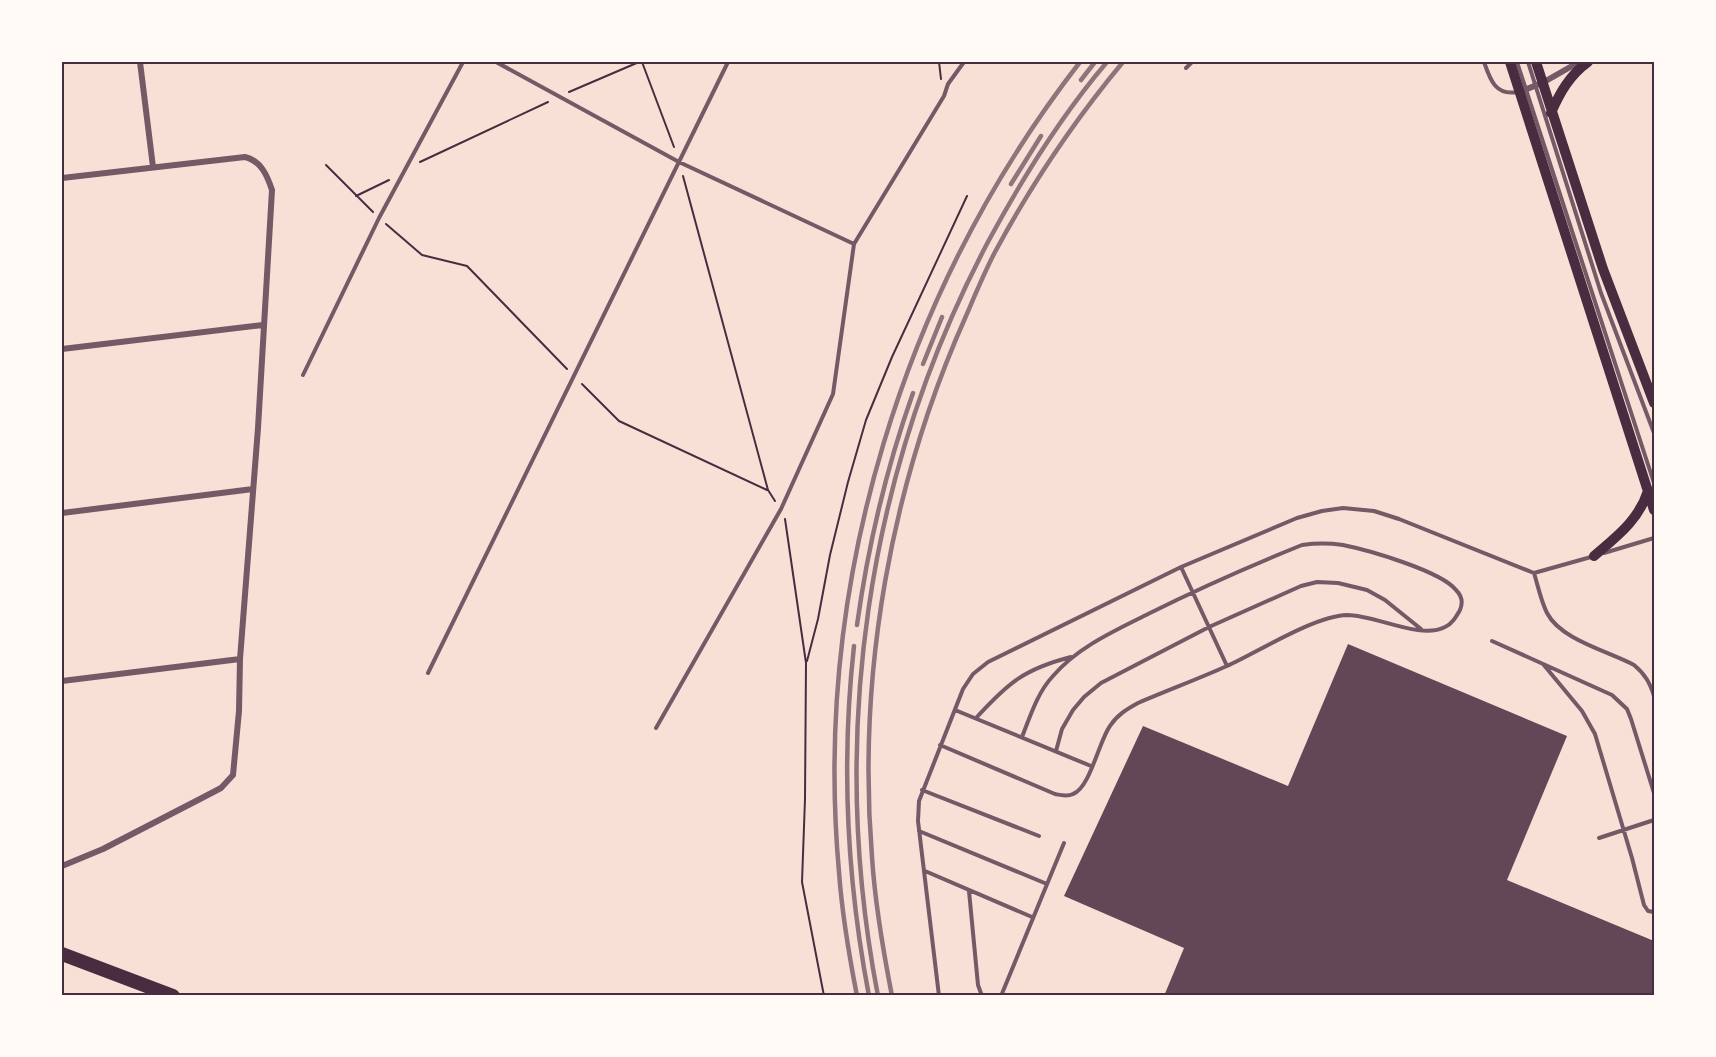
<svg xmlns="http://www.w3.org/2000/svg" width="1716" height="1057" viewBox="0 0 1716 1057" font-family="Ubuntu,sans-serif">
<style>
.building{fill:#644757}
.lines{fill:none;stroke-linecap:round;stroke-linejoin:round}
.path{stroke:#4a2c40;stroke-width:2}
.service{stroke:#755966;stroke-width:4}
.minor{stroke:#755966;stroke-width:6}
.secondary{stroke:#4a2c40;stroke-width:10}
.motorway{stroke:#4a2c40;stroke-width:14}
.rail{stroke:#8f747c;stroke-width:4.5}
.neatline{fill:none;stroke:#4a2c40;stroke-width:2}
</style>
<rect width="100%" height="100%" fill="#f7e1d7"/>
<!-- building -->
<path class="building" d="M1348,644L1567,736L1507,880L1654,941L1653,996H1164L1184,948L1064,896L1143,726L1288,786Z"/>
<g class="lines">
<!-- path -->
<path class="path" d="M642,62L674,147
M939,62L941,79
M569,92L639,62
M420,162L548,102
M326,165L373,212
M683,176L768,490L775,501
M356,196L389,180
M386,224L422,255L467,266L567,369
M582,384L619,421L767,490
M785,519L806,663L805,799L802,882L824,996
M807,661L818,619L830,555L848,482L866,420L892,357L967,196"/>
<!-- service -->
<path class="service" d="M496,62L679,162L854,244
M1484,62C1490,79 1495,96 1517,92
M1517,62L1654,483
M1528,62L1601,293L1654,433
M1186,68L1192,62
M303,375L379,218L463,62
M1604,553L1654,538
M1181,567L1227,666
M1534,573C1538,586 1541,601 1547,613C1561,640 1608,651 1634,665C1645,674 1650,683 1654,696
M1492,641L1612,695L1627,709L1631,719L1654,793
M1543,664L1582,711L1595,734L1632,858L1644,905L1648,911L1654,912
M428,673L728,62
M955,710L1091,766
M976,718C1008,683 1024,669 1071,657
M656,728L781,509L833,394L854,244L944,96L948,84L964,62
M940,745L1055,794C1060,795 1067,797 1073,794C1090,788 1099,741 1110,726C1117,715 1127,709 1138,703C1168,690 1198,679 1227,666C1258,652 1314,616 1347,615C1376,615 1420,640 1445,627C1452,624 1456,617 1460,610C1463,603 1462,596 1456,590C1441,571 1368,550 1343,545C1329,543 1316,543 1302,545C1250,566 1198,589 1148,614C1114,631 1078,647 1053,676C1037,693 1030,717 1022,737
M1056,751L1062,729L1073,710L1084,697L1101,683L1209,627L1301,586L1317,582L1338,583L1367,590L1385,600L1421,629
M922,790L1039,836
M919,831L1047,884
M1599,838L1654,820
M925,871L1032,917
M969,891L978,985L982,996
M939,996L918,821L919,801L963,689L973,674L988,662L1181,567L1297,518L1322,511L1343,508L1374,511L1399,519L1534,573L1591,557
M1001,996L1064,843"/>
<!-- minor -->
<path class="minor" d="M140,62L153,167
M1520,92L1544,82L1579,62
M62,178L245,157C261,161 267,175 272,190L258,428L240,659L239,711L233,775L221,788L200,799L103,849L62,866
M62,349L263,325
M62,513L253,489
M62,681L240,659"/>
<!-- secondary -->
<path class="secondary" d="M1510,62L1654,510
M1536,62L1603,269L1654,403
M1551,113C1560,92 1570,75 1588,62
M1594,556C1616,537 1639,520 1648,491"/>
<!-- motorway -->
<path class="motorway" d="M62,954L173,996"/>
<!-- rail -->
<path class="rail" d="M1081,80L1095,62
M1011,184L1041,136
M923,364L942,317
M857,625C868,546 886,469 913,393
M854,646C841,763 847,881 869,996
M857,996C849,955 842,914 839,872C813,583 903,290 1080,62
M878,996C828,738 866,472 989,240C1023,177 1061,116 1107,62
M892,996C883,950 875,904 872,857C857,673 891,484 966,316C975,295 984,273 995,252C1031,185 1074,121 1123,62"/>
</g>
<!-- border -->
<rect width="1716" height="1057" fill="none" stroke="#fffaf5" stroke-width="126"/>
<rect x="63" y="63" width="1590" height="931" class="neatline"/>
</svg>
